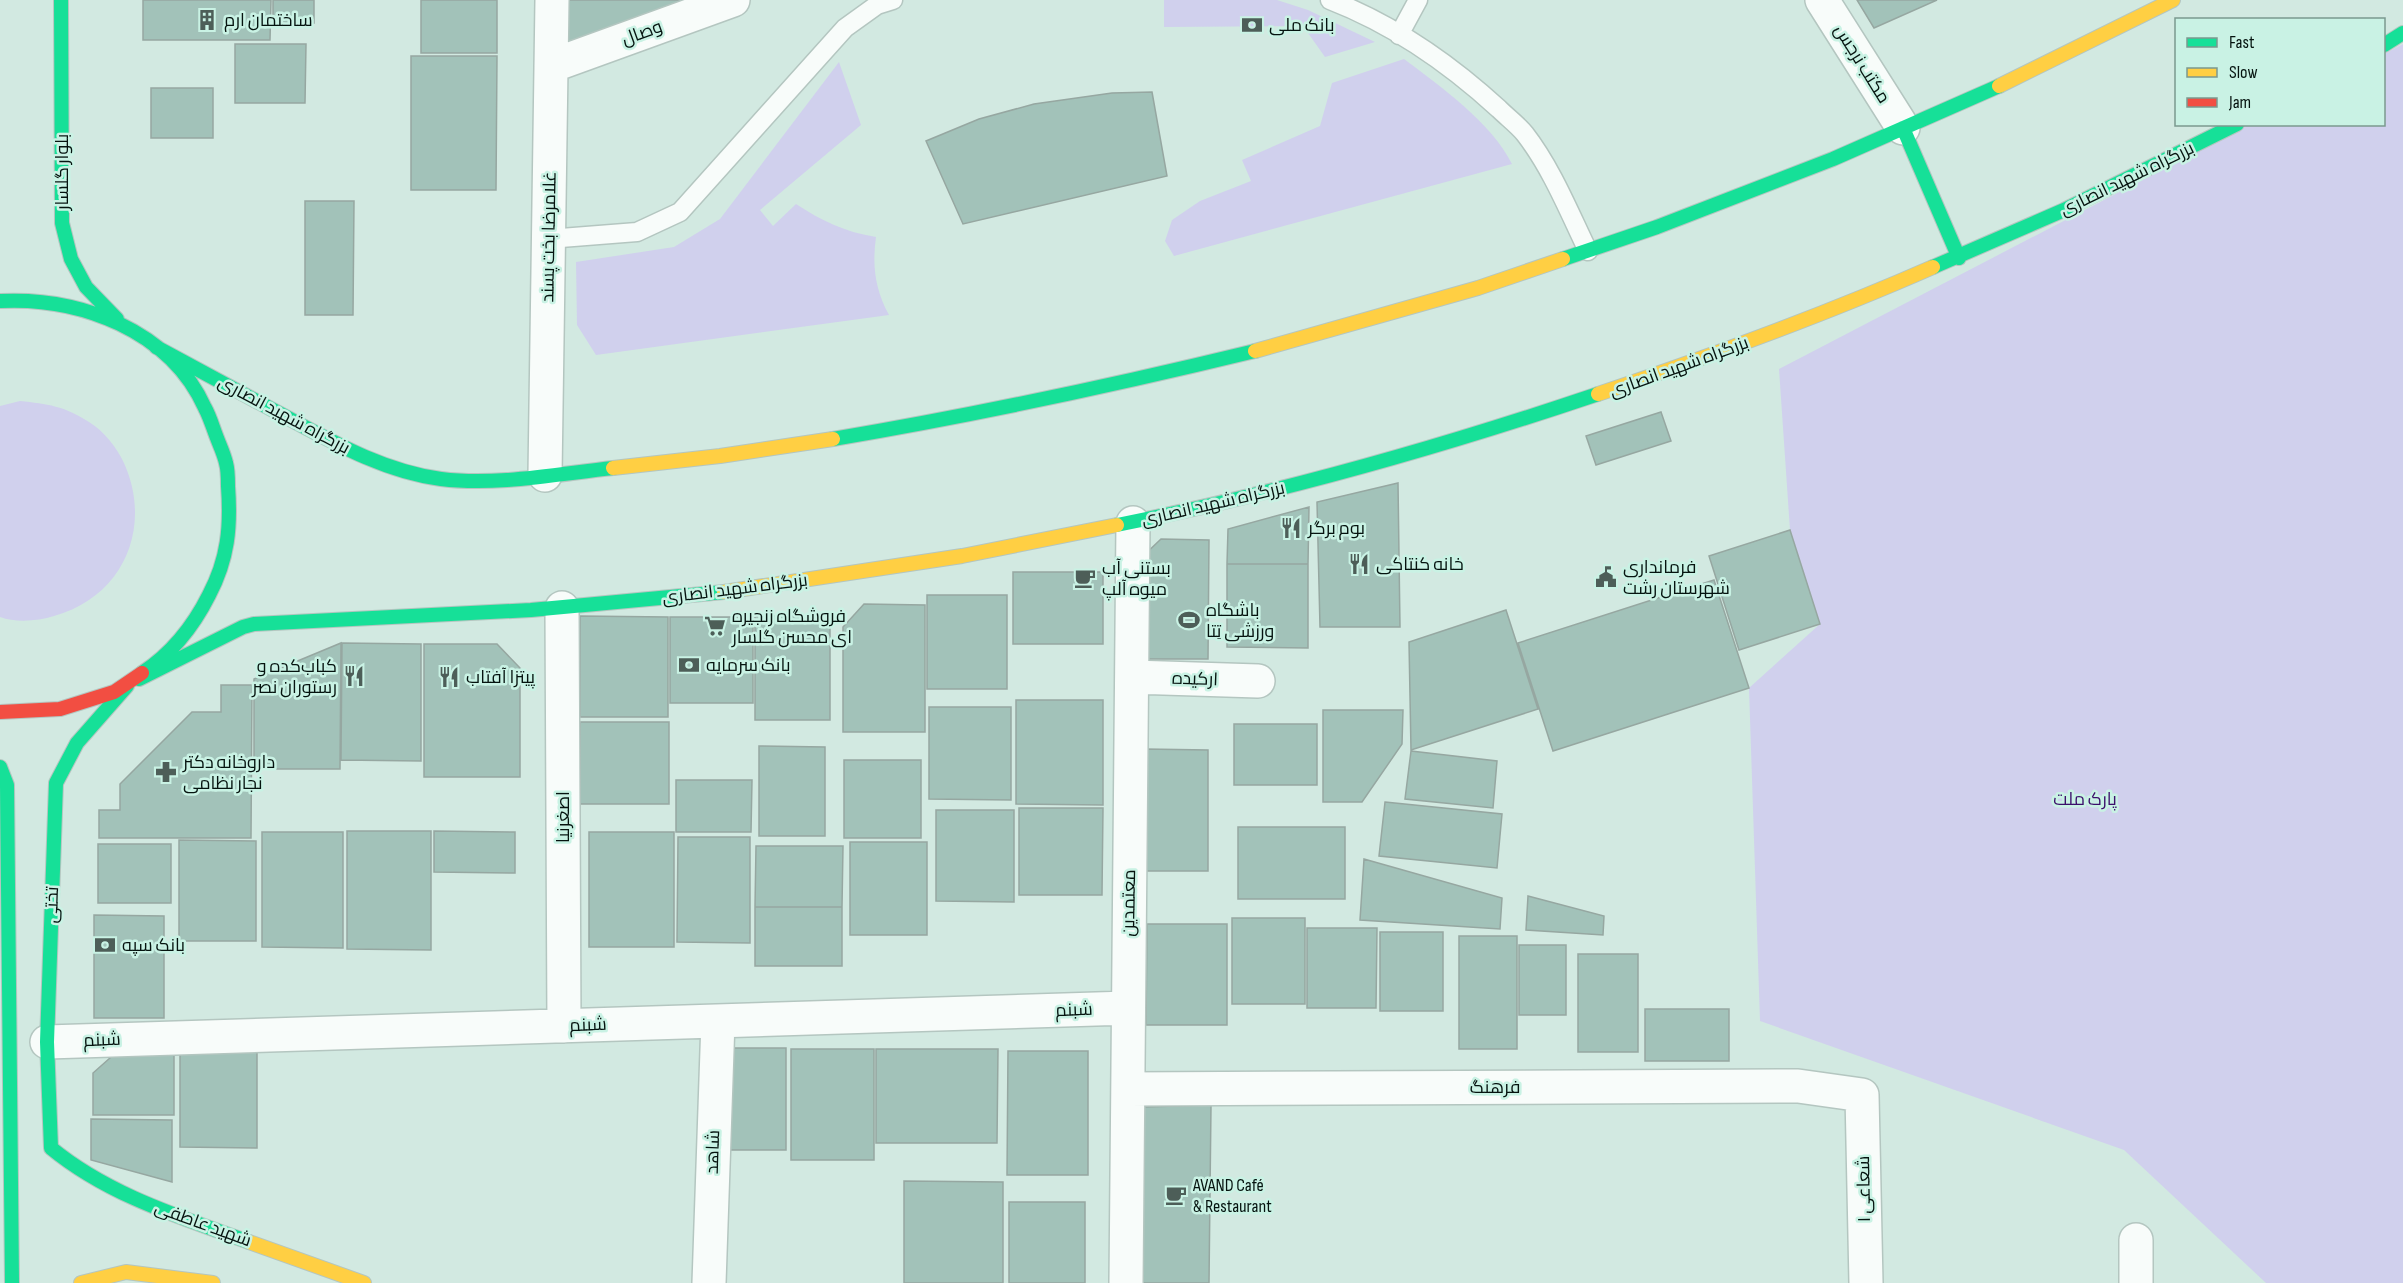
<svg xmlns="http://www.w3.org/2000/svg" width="2403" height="1283" viewBox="0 0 2403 1283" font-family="'Sofia Sans Condensed',Cairo,sans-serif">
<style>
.green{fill:#d0d0ed}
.building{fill:#a2c2b9;stroke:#96a7a1;stroke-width:1.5}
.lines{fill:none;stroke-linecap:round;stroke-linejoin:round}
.lane-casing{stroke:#b4c6c0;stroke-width:21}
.street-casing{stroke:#b4c6c0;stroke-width:36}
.fast-casing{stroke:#b4c6c0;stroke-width:16}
.slow-casing{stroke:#b4c6c0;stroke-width:16}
.jam-casing{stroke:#b4c6c0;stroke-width:16}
.lane{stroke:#f8fcfa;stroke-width:18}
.street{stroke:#f8fcfa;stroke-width:33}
.fast{stroke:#16e098;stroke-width:14}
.slow{stroke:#ffcf43;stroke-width:14}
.jam{stroke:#f24e42;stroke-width:14}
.labels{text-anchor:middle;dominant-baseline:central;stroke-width:5;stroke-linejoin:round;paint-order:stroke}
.poi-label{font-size:18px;fill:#05130f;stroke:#c9f2e4;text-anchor:start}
.street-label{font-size:18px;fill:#05130f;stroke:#c9f2e4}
.park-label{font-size:18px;fill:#3c0f6b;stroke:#c9f2e4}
</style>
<rect width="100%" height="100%" fill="#d2e9e1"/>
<!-- green -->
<path class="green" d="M1164,0H1277L1308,10L1375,42L1325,57L1303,26L1164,27Z
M2403,44V1283H2266L2124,1150L1760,1021L1749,688L1820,624L1790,530L1779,369L2248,125L2384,124V54Z
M1404,59C1441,87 1491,122 1512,164L1174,256L1165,241L1172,220L1200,201L1251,181L1242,160L1320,126L1332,83Z
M839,62L861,125L760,210L773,226L796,204C822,221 845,232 876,237C872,266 875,289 889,315L596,355L577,325L576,262L674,247L720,219Z
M20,401C47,404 65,406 89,422C104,431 117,448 124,463C153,528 123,597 54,616C38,621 16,623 0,617V406Z"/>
<!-- building -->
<path class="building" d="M143,0H271L270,40H143Z
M273,0H314V23H273Z
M421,0H497V53H421Z
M567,0H697L567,43Z
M1857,0H1937L1874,28Z
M235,44H306L305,103H235Z
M411,56H497L496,190H411Z
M151,88H213V138H151Z
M1152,92L1167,176L963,224L926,141L979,119L1034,104L1112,93Z
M305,201H354L353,315H305Z
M1661,412L1671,441L1596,465L1586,436Z
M1398,483L1400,627H1320L1317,502Z
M1309,507L1308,564H1227L1228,529Z
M1790,530L1820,624L1739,650L1709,556Z
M1161,539L1209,540L1208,659H1140V559Z
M1227,564H1308V648L1227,647Z
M1013,572H1103V644H1013Z
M1714,580L1749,688L1553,751L1518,643Z
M927,595H1007V689H927Z
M864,604L925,605V732H843V627Z
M1506,610L1538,709L1411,750L1409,642Z
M580,616L668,617V717H580Z
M755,616H830V720H755Z
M670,617H753V703H670Z
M341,643L340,769H254V679Z
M342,643L421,644V761L341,760Z
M424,644H497L520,668V777H424Z
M221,685H252L251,838H99V810H120V784L192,712H221Z
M1016,700H1103V805L1016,804Z
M929,707H1011V800L929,799Z
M1323,710H1403L1402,744L1362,802H1323Z
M580,722H669V804H580Z
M1234,724H1317V785H1234Z
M759,746L825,747V836H759Z
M1145,749L1208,750V871H1145Z
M1411,751L1497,761L1493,808L1405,799Z
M844,760H921V838H844Z
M676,780H752L751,832H676Z
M1385,802L1502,814L1497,868L1379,856Z
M1019,808H1103L1102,895H1019Z
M936,810H1014V902L936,901Z
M1238,827H1345V899H1238Z
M347,831H431V950L347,949Z
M434,831L515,832V873L434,872Z
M262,832H343V948L262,947Z
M589,832H674V947H589Z
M678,837H750V943L677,942Z
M179,840L256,841V941H179Z
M850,842H927V935H850Z
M98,844H171V903H98Z
M756,846H843L842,907H755Z
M1364,859L1502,898L1500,929L1360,920Z
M1528,896L1604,916L1603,935L1526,930Z
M755,907H842V966H755Z
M94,915L164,916V1018H94Z
M1232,918H1305V1004H1232Z
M1147,924H1227V1025H1146Z
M1307,928H1377L1376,1008H1307Z
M1380,932H1443V1011H1380Z
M1459,936H1517V1049H1459Z
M1519,945H1566V1015H1519Z
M1578,954H1638V1052H1578Z
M1645,1009H1729V1061H1645Z
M180,1046H257V1148L180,1147Z
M723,1048H786V1150H722Z
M791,1049H874V1160H791Z
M876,1049H998L997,1143H876Z
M119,1050L174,1051V1115H93V1073Z
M1008,1051H1088V1175H1007Z
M1211,1105L1209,1283H1141L1142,1107Z
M91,1119L172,1120V1182L91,1160Z
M904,1181L1003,1182V1283H904Z
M1009,1202H1085V1283H1009Z"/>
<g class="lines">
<defs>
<path id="lane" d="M1330,0C1392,24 1450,64 1499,109C1507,117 1518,125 1525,134C1552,169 1569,212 1588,251
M1399,35L1418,0
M548,239L637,232L680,212L845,28L877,5L893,0"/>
<path id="street" d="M1822,0L1903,128
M551,66L733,0
M545,475L552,0
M562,608L564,1026
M1132,677L1258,681
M47,1042L1128,1008
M1128,1089L1798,1086L1862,1095L1866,1283
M2136,1240V1283
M709,1283L718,1021
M1126,1283L1133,523"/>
<path id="fast" d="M61,0L62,223L71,259L86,287L117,319
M2384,45L2403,33
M1903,128L1959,258
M1563,259L1657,227L1833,159L1999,86
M1933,267L2064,210L2237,124
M0,301C80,297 170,330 205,408C210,417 213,428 217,438C220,446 224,454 226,463C228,470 228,478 228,486C231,527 228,559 209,595C193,627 171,654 142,673
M156,347C195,368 234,389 273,410C326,438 380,471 441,479C497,486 557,474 613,468
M833,439C975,415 1115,385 1255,351
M1117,525C1280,493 1441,447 1598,394
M139,679L243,627L254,624L531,610L724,592
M127,686L77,743L56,783L47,1042L51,1148C108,1195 180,1217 249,1242
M0,767L7,785L12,1283"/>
<path id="slow" d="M1999,86L2173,0
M1255,351L1478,288L1563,259
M1598,394C1711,356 1824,315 1933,267
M613,468L720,456L833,439
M724,592L962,556L1117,525
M249,1242L364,1283
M81,1283L126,1272L213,1283"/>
<path id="jam" d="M0,712L60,709L114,692L142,673"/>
</defs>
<!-- lane casing -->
<use href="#lane" class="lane-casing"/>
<!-- street casing -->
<use href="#street" class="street-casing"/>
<!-- fast casing -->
<use href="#fast" class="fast-casing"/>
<!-- slow casing -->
<use href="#slow" class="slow-casing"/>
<!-- jam casing -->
<use href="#jam" class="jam-casing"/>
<!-- lane -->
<use href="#lane" class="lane"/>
<!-- street -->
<use href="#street" class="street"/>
<!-- fast -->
<use href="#fast" class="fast"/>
<!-- slow -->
<use href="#slow" class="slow"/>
<!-- jam -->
<use href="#jam" class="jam"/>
</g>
<!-- icons -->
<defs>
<symbol id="building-bare" viewBox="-9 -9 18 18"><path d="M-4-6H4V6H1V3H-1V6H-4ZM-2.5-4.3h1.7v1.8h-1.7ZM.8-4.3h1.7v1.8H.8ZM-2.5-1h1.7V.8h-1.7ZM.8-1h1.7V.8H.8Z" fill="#4d5e58" stroke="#c9f2e4" stroke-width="2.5" paint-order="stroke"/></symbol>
<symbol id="bank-bare" viewBox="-9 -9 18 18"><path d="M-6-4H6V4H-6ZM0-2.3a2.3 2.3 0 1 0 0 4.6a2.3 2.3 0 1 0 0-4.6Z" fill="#4d5e58" stroke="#c9f2e4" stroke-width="2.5" paint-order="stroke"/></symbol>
<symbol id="restaurant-bare" viewBox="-9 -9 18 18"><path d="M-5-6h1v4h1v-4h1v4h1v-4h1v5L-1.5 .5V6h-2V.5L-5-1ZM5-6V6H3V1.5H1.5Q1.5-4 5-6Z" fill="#4d5e58" stroke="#c9f2e4" stroke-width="2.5" paint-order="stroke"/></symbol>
<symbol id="civic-bare" viewBox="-9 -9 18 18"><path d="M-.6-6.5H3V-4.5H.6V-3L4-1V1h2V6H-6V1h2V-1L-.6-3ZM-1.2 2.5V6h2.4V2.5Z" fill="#4d5e58" stroke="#c9f2e4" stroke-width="2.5" paint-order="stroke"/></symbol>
<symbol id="cafe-bare" viewBox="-9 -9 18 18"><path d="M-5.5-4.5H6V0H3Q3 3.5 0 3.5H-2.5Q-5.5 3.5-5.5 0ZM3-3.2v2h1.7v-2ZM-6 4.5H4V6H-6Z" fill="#4d5e58" stroke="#c9f2e4" stroke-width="2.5" paint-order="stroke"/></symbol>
<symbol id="stadium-bare" viewBox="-9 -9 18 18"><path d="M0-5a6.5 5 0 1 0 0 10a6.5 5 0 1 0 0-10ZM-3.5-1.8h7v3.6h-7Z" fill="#4d5e58" stroke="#c9f2e4" stroke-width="2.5" paint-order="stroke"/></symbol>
<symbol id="supermarket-bare" viewBox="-9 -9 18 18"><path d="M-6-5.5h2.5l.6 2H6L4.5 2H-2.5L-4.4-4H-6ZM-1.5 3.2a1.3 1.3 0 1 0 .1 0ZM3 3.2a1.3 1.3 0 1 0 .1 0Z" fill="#4d5e58" stroke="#c9f2e4" stroke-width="2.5" paint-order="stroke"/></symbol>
<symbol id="pharmacy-bare" viewBox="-9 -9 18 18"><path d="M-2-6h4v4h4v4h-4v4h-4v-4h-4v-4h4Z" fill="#4d5e58" stroke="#c9f2e4" stroke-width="2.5" paint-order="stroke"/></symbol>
</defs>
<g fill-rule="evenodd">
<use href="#building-bare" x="192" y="5" width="30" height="30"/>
<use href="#bank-bare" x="1237" y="10" width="30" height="30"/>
<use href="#restaurant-bare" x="1276" y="513" width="30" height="30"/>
<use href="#restaurant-bare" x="1344" y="549" width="30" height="30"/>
<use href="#civic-bare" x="1591" y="562" width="30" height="30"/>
<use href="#cafe-bare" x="1070" y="563" width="30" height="30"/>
<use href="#stadium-bare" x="1174" y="605" width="30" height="30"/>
<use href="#supermarket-bare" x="700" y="611" width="30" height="30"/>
<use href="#bank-bare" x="674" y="650" width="30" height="30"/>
<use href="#restaurant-bare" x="339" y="661" width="30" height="30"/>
<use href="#restaurant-bare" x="434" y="662" width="30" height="30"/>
<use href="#pharmacy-bare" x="151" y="757" width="30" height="30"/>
<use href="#bank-bare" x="90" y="930" width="30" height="30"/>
<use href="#cafe-bare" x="1161" y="1180" width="30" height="30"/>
</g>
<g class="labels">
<!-- poi labels -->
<g class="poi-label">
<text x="224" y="20">ساختمان ارم</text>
<text x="1269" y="25">بانک ملی</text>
<text x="1308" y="528">بوم برگر</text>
<text x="1376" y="564">خانه کنتاکی</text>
<text x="1623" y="567">فرمانداری<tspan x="1623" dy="21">شهرستان رشت</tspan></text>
<text x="1102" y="568">بستنی آب<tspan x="1102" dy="21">میوه آلپ</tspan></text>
<text x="1206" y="610">باشگاه<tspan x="1206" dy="21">ورزشی تِتا</tspan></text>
<text x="732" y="616">فروشگاه زنجیره<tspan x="732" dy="21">ای محسن گلسار</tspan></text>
<text x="706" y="665">بانک سرمایه</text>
<text x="337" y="666" text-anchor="end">کباب‌کده و<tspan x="337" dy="21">رستوران نصر</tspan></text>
<text x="466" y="677">پیتزا آفتاب</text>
<text x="183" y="762">داروخانه دکتر<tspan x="183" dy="21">نجار نظامی</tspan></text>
<text x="122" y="945">بانک سپه</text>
<text x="1193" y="1185">AVAND Café<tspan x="1193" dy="21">&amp; Restaurant</tspan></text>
</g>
<!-- street labels -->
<g class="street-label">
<text transform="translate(642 33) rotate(-20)">وصال</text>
<text transform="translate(1862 64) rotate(58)">مکتب نرجس</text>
<text transform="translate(62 172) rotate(-90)">بلوار گلسار</text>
<text transform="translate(2127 179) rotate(-26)">بزرگراه شهید انصاری</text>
<text transform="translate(549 237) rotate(-89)">غلامرضا بخت پسند</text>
<text transform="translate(1679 367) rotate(-20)">بزرگراه شهید انصاری</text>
<text transform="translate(284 415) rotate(28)">بزرگراه شهید انصاری</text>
<text transform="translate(1213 504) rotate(-13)">بزرگراه شهید انصاری</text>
<text transform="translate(735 589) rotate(-7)">بزرگراه شهید انصاری</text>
<text transform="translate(1195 679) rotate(2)">ارکیده</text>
<text transform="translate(563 817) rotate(-90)">اصغرنیا</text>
<text transform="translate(1129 903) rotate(-89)">معتمدین</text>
<text transform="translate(52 905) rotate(-88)">تختی</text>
<text transform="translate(1074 1010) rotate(-2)">شبنم</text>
<text transform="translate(588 1025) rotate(-2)">شبنم</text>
<text transform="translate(102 1040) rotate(-2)">شبنم</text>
<text x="1495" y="1087">فرهنگ</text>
<text transform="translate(713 1152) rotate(-88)">شاهد</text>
<text transform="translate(1864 1189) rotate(-91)">شعاعی ۱</text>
<text transform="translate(203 1224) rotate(20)">شهید عاطفی</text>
</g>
<!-- park labels -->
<g class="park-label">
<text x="2085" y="799">پارک ملت</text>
</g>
</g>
<!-- legend -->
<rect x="2175" y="18" width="210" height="108" fill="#c9f2e4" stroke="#7b998f" stroke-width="1.5"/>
<rect x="2187" y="38" width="30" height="9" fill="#16e098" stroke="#7b998f" stroke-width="1.5"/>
<text x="2229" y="48" font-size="18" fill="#05130f">Fast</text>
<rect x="2187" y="68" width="30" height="9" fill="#ffcf43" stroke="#7b998f" stroke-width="1.5"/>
<text x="2229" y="78" font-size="18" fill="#05130f">Slow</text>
<rect x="2187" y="98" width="30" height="9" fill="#f24e42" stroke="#7b998f" stroke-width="1.5"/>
<text x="2229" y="108" font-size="18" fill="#05130f">Jam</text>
</svg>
